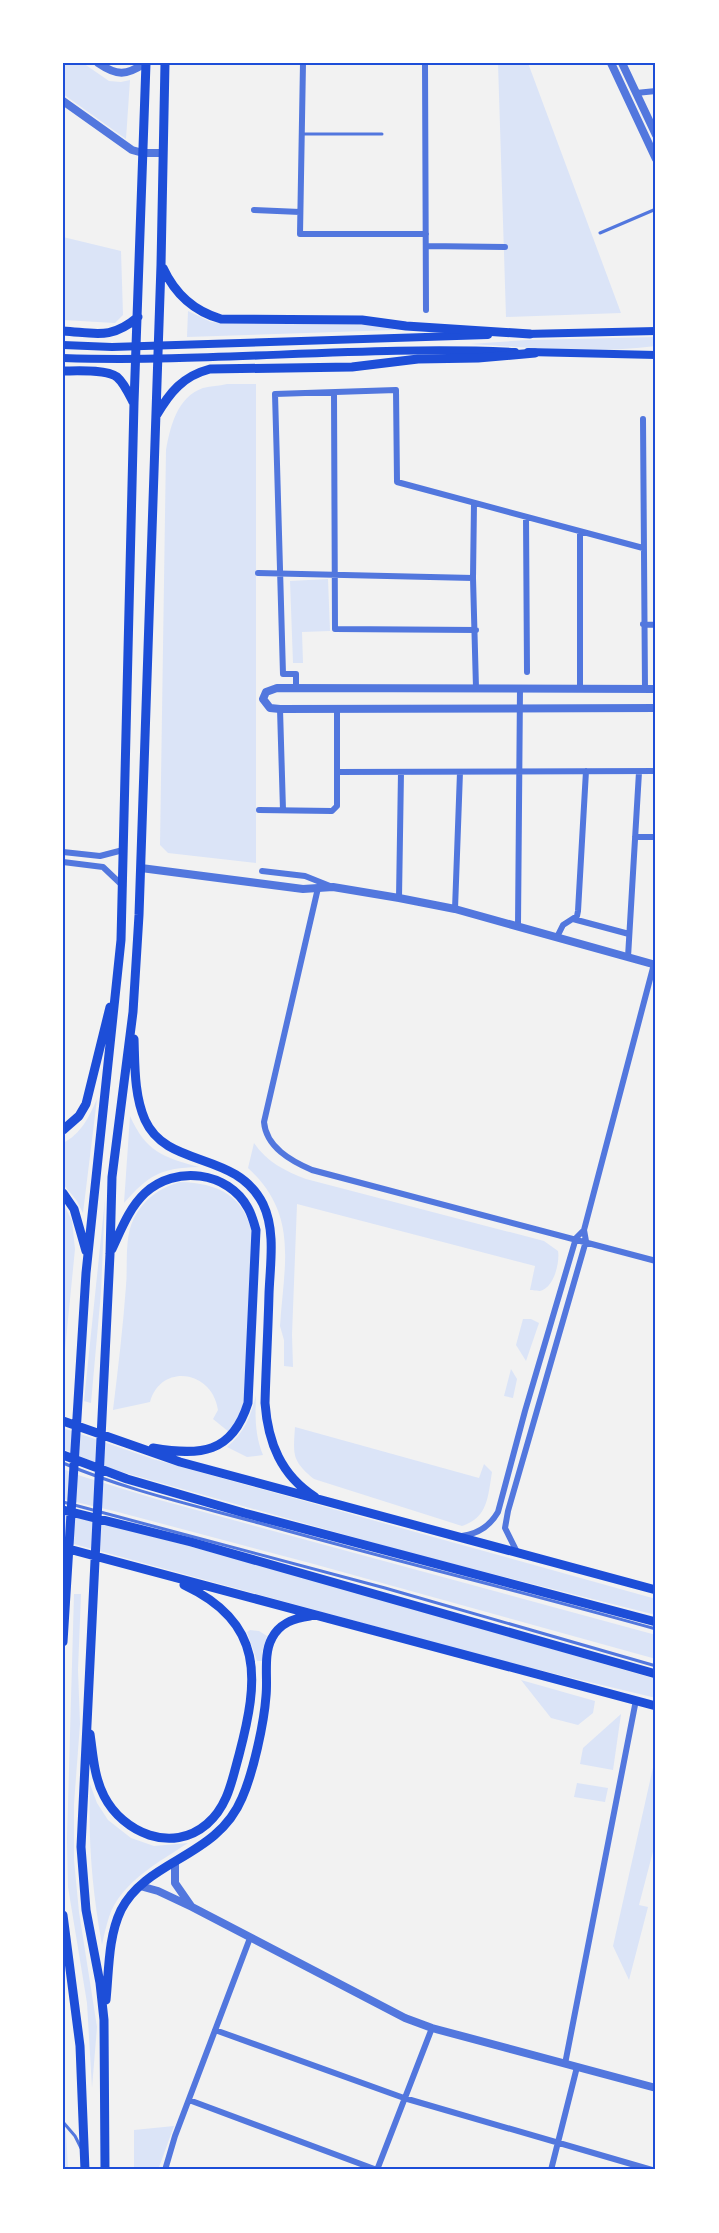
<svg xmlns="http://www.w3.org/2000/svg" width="719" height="2233" viewBox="0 0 719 2233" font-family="Ubuntu,sans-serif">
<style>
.green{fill:#dbe4f7}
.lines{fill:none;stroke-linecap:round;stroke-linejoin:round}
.service{stroke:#5277de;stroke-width:3}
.minor{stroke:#5277de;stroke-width:6}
.tertiary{stroke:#5277de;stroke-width:8}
.secondary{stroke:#1d4ed8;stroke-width:8}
.primary{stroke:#1d4ed8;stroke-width:9}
.neatline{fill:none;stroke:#1d4ed8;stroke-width:2}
</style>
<rect width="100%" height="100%" fill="#f2f2f2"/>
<!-- green -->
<path class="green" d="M63,63H83L109,81L121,82L130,80L126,139L63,94Z
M498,63H528L621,313L506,317Z
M63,237L121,251L123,315L115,323L63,320Z
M188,311L211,322L223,323L366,325L387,327L395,330L187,337Z
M656,337V346C595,354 531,348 470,344L527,340Z
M227,384H256V863L168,853L160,845L166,450C170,427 177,397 203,388C211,386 219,386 227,384Z
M328,579L330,631L302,632L303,663H293L290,581Z
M97,1099L83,1213L77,1201L63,1184V1143C81,1134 89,1117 97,1099Z
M130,1116C146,1152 163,1157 199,1167C160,1168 149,1175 124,1203Z
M254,1143C267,1162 285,1171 306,1179L544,1241L558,1251C560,1262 554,1288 540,1291C539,1291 531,1290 530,1290L535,1266L297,1204L292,1335L293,1367L284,1366V1340L280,1326C284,1264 299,1215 248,1168Z
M180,1182C219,1183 245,1196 253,1237L243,1409L229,1432L213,1419L218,1410C212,1370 161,1363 150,1402L113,1410C118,1369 123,1327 126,1286C128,1265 124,1237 134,1218C144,1199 159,1188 180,1182Z
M105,1199L101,1292L91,1403L84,1401Z
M63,1203L72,1221L75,1249L63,1370Z
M523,1319H531L539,1323L526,1361L516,1345Z
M511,1369L517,1379L513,1398L504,1396Z
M256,1395C255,1416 255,1436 263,1455L247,1457L227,1447C244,1433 251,1416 256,1395Z
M295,1427L479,1478L484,1464L492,1472C488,1496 488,1518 462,1526L314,1479C292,1461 293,1455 295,1427Z
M63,1428L153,1459L656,1599V1615L410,1553L108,1468L63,1449Z
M63,1469L81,1476L156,1499L656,1635V1659L310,1563L114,1511L63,1499Z
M63,1515L114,1526L288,1573L656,1679V1698L498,1660L63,1541Z
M74,1594H81L78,1670L80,1724L74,1804V1860L79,1912L97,2027L92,2088L87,2003L68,1887L67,1839Z
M250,1630L259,1631L267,1636L262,1652V1661H257L247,1632Z
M521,1680L595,1701L593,1713L578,1725L551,1718Z
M621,1714L613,1770L580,1764L583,1748Z
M654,1763H656V1840L639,1905L648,1907L629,1980L613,1946Z
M577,1783L608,1788L605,1802L574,1797Z
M90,1784L97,1803L108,1820L131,1838L154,1846L188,1843C159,1862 121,1882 109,1917C106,1926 104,1936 102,1945C92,1889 88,1840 90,1784Z
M174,2126L158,2170H134V2130Z
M63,2129L66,2131L68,2170H63Z"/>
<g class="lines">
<!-- service -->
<path class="service" d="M303,134H382
M600,233L656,209
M63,1463C126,1490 193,1505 259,1523C391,1560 524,1592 656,1629
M63,1502L385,1588L656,1666
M63,2122L75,2136L81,2148"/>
<!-- minor -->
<path class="minor" d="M303,63L300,234H426
M425,63L426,310
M636,93L656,91
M254,210L300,212
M426,246L505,247
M334,393L335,629L476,630
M643,419L645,689
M474,503L473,578L476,688
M526,517L527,672
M580,532V688
M258,573L473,578
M643,624L656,625
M296,688V674H283L275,394L396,390L397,482L643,548
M280,709L283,810
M337,772L656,771
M259,810L332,811L337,806V708
M635,837H656
M63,852L100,856L123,850
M63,862L103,867L123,886
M262,871L305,876L330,886
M318,888L264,1122C266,1147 291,1161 312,1170L656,1261
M399,898L401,772
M455,909L460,772
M573,919L629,934
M518,926L520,688
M557,937L563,925L577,916L578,911L586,771
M628,957L639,772
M462,1536C477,1534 490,1526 498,1512L525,1411L576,1238L584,1230
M517,1552L505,1528L508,1511L586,1241L584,1230L654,964
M215,2030L404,2098L652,2170
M565,2064L636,1700
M189,2100L377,2170
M165,2170L175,2136L250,1938
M377,2170L432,2028
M551,2170L577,2067"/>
<!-- tertiary -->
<path class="tertiary" d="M98,63C117,76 126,76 145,63
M611,63L656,159
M622,63L656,135
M63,101L132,150L143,153H163
M656,689L277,688L266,692L263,699L270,708L280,709L656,708
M141,868L303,889L333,887L399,898L455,909L656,965
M175,1862V1883L191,1906
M140,1886L158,1891L192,1907L405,2018L432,2028L656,2088"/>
<!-- secondary -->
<path class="secondary" d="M525,334L656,331
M63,345L112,347L488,335
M528,352L656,355
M63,358C214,363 364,345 515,352"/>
<!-- primary -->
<path class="primary" d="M163,268C175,294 193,311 221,319L362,320L406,326L530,334
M63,331C96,333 111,340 138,317
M63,371C76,371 106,369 117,377C124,383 129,394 133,402
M156,416C170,392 183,376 210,369L352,367L418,359L478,358L535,353
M134,1039C135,1065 134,1095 145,1120C167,1169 236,1150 263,1204C276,1231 270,1265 269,1294C268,1331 266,1367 265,1403C268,1443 281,1475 315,1497
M63,1130L79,1116L86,1104L110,1007
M63,1193L74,1209L86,1251
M112,1249C121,1230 129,1208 145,1193C175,1165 228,1171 248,1208C252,1215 254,1223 256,1230L248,1403C232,1454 200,1456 153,1448
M63,1421L180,1462L656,1590
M63,1455L127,1479L244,1513L656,1622
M63,1510L191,1542L656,1674
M65,1548L656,1706
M63,1642L86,1273L121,940L134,403L146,63
M90,1734C93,1754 94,1777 104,1796C123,1833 172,1854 207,1824C228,1806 232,1780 239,1755C259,1679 265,1623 184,1585
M63,1915L80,2046L85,2170
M106,2000C109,1971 108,1937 121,1910C147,1859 217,1858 242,1798C253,1773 264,1724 266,1696C268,1678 263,1654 272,1638C280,1623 294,1618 310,1616
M105,2170L104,2020L100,1983L86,1910L81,1847L110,1254L112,1177L133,1012L139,915L161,265L165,63"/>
</g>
<!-- border -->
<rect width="719" height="2233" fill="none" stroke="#ffffff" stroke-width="129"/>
<rect x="64" y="64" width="590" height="2104" class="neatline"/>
</svg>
